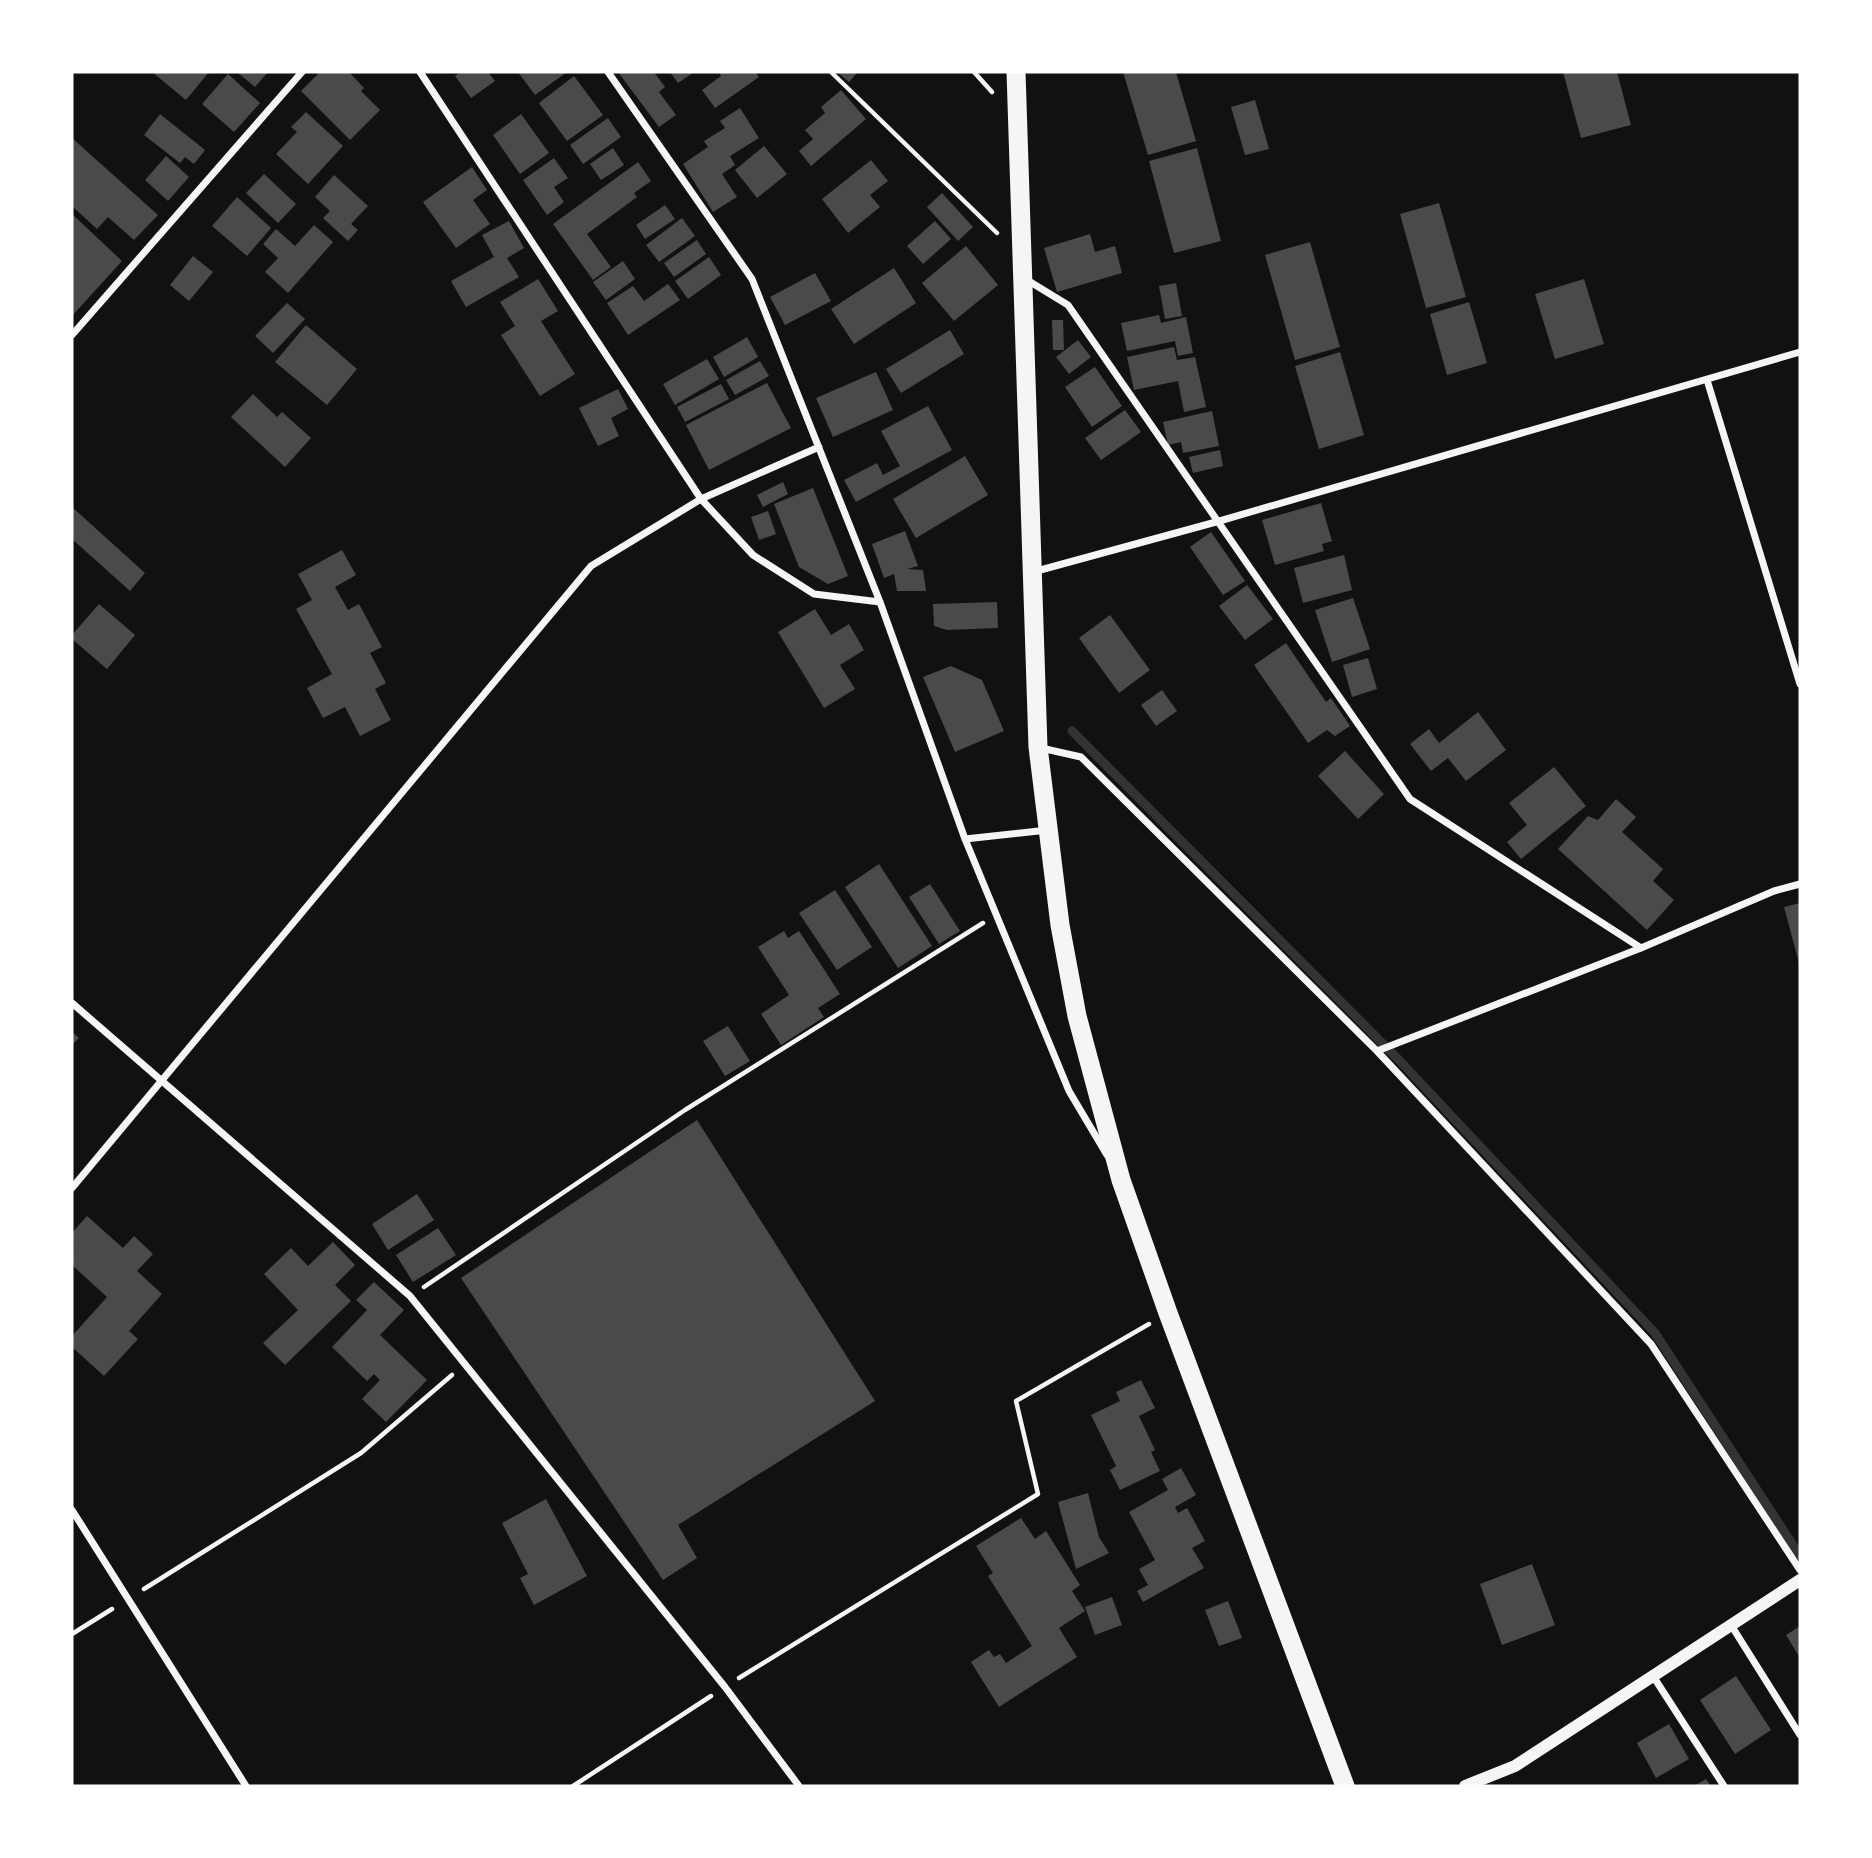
<svg xmlns="http://www.w3.org/2000/svg" width="1872" height="1858" viewBox="0 0 1872 1858" font-family="Quicksand,sans-serif">
<style>
.lines{fill:none;stroke-linecap:round;stroke-linejoin:round}
.stream{stroke:#333;stroke-width:9}
.building{fill:#4a4a4a}
.path{stroke:#f5f5f5;stroke-width:4.5}
.minor{stroke:#f5f5f5;stroke-width:7}
.tertiary{stroke:#f5f5f5;stroke-width:12}
.trunk{stroke:#f5f5f5;stroke-width:19}
</style>
<rect width="100%" height="100%" fill="#111"/>
<g class="lines">
<!-- stream -->
<path class="stream" d="M1072,731L1399,1060L1655,1333L1800,1556"/>
</g>
<!-- building -->
<path class="building" d="M152,72H209L186,100Z
M237,72H268L255,87Z
M320,72H349L364,88L361,91L380,110L350,140L301,91Z
M461,72H488L495,81L471,98L455,76Z
M518,72H567L535,95Z
M618,72H654L665,87L659,92L676,115L659,127Z
M670,72H694L678,83Z
M719,72H755L759,77L715,108L702,90L721,76Z
M837,72H858L849,82Z
M1123,72H1176L1196,141L1148,155Z
M1563,72H1617L1631,125L1581,138Z
M228,74L260,103L234,132L202,104Z
M574,76L603,115L567,141L539,103Z
M841,90L866,119L811,166L799,151L813,139L805,130L825,113L821,107Z
M1255,100L1269,149L1245,155L1231,107Z
M740,108L759,138L730,156L735,165L722,174L737,197L713,212L683,164L708,147L704,141L725,128L720,121Z
M306,112L343,146L308,184L276,154L297,132L291,127Z
M160,114L205,150L194,164L185,157L180,163L144,135Z
M521,114L549,153L520,174L493,135Z
M608,118L621,137L583,164L570,145Z
M72,138L158,215L134,240L108,217L97,229L72,206Z
M764,146L787,174L757,198L735,170Z
M613,148L624,165L601,180L590,164Z
M1197,148L1221,241L1174,253L1149,161Z
M166,156L189,177L168,201L145,180Z
M554,158L568,178L554,187L564,202L547,215L523,180Z
M871,160L888,181L870,195L880,207L848,233L822,199Z
M638,162L651,181L634,193L637,197L587,234L611,267L593,280L553,224Z
M472,167L487,190L473,200L490,224L456,248L423,202Z
M264,174L296,204L278,223L246,193Z
M334,175L368,206L351,224L358,230L348,241L323,218L330,211L315,197Z
M942,193L973,227L958,241L927,207Z
M237,197L271,228L247,256L212,226Z
M1439,203L1466,297L1426,308L1400,214Z
M665,205L675,219L645,239L636,225Z
M72,214L122,261L72,316Z
M682,218L695,236L659,262L646,245Z
M509,221L524,248L507,258L519,277L466,307L451,281L494,257L482,235Z
M935,221L951,239L923,264L907,246Z
M314,225L333,242L288,293L265,272L278,258L263,244L276,229L295,246Z
M1090,234L1095,252L1115,246L1122,273L1057,292L1044,248Z
M697,240L706,254L674,277L664,263Z
M1310,242L1340,347L1295,360L1265,255Z
M966,246L998,285L954,321L922,283Z
M193,256L213,272L189,301L170,285Z
M709,257L721,275L688,299L675,281Z
M623,261L635,279L606,300L593,282Z
M894,268L916,303L854,344L831,309Z
M815,273L831,301L785,325L770,297Z
M538,279L558,311L541,321L575,374L540,396L501,335L515,326L500,302Z
M1584,279L1604,344L1555,359L1535,294Z
M1176,283L1182,316L1165,319L1159,286Z
M668,284L680,300L628,335L607,303L633,286L644,301Z
M1469,302L1487,363L1447,375L1430,314Z
M287,303L305,319L273,353L255,336Z
M1159,315L1161,323L1186,317L1193,353L1178,356L1175,341L1127,351L1121,323Z
M1052,320H1063L1064,350H1053Z
M306,325L357,369L327,405L275,362Z
M950,330L964,354L901,393L886,369Z
M747,337L758,357L724,377L713,357Z
M1078,340L1091,357L1069,374L1056,357Z
M1174,347L1177,360L1195,357L1206,407L1184,412L1178,381L1134,390L1127,357Z
M1340,352L1364,435L1319,449L1295,366Z
M707,359L719,379L675,405L663,384Z
M760,361L769,376L735,395L726,380Z
M1095,367L1122,406L1092,427L1065,387Z
M876,372L893,410L833,437L816,398Z
M767,383L791,428L709,470L686,425Z
M721,384L729,399L685,422L677,407Z
M618,389L628,409L611,418L619,436L598,446L579,408Z
M253,394L277,417L282,412L311,438L285,467L231,417Z
M928,406L952,450L856,502L844,480L877,463L883,475L900,466L881,431Z
M1125,410L1141,432L1101,460L1085,438Z
M1212,411L1219,446L1183,453L1181,442L1168,445L1163,422Z
M1220,450L1223,466L1193,473L1189,457Z
M965,456L988,495L916,538L893,499Z
M783,482L788,494L763,507L757,495Z
M813,488L848,576L828,584L799,567L774,504Z
M1321,503L1332,541L1322,544L1324,551L1275,565L1262,520Z
M72,507L145,573L130,591L72,539Z
M768,511L776,534L759,540L751,517Z
M905,531L918,566L907,569L923,570L926,591H897L894,574L884,578L872,544Z
M1211,532L1245,581L1223,595L1190,547Z
M342,550L356,575L335,587L348,610L359,604L382,647L370,653L386,683L375,689L391,720L360,736L345,707L323,718L307,688L332,674L296,609L312,600L298,574Z
M1344,555L1352,590L1303,603L1294,568Z
M1247,585L1273,619L1245,640L1219,606Z
M1353,598L1370,649L1332,662L1315,610Z
M997,602L998,628L947,630L934,626L933,604Z
M99,604L135,635L107,669L72,639V635Z
M815,609L831,635L849,624L864,650L840,665L855,689L824,708L778,632Z
M1110,615L1150,670L1119,693L1079,638Z
M1286,643L1326,702L1331,698L1350,726L1335,736L1327,730L1308,743L1254,665Z
M1368,658L1377,689L1352,697L1343,665Z
M951,666L982,680L1004,731L955,752L923,677Z
M1162,690L1177,711L1156,726L1141,705Z
M1478,712L1506,750L1466,781L1448,758L1431,771L1410,744L1429,729L1439,743Z
M1345,751L1384,794L1358,819L1318,776Z
M1554,767L1586,806L1521,859L1507,842L1527,825L1509,803Z
M1616,799L1636,817L1622,832L1663,869L1653,881L1674,900L1647,930L1558,849L1588,816L1598,820Z
M879,864L932,946L898,968L845,887Z
M930,884L960,931L939,944L909,897Z
M835,890L872,947L837,970L799,913Z
M1800,903V963H1799L1784,907Z
M784,931L788,938L799,931L840,994L818,1008L824,1017L781,1045L761,1014L789,995L758,947Z
M728,1026L750,1061L725,1076L703,1041Z
M72,1032L79,1038L72,1045Z
M697,1120L875,1401L678,1525L697,1558L663,1580L461,1278Z
M417,1194L434,1220L388,1250L372,1224Z
M87,1216L123,1248L134,1236L153,1254L137,1271L162,1294L129,1331L138,1339L104,1376L72,1347V1336L107,1297L72,1265V1250L74,1248L72,1245V1233Z
M438,1228L456,1255L413,1282L396,1255Z
M333,1242L355,1265L335,1285L351,1301L285,1365L263,1343L298,1310L264,1274L291,1248L308,1266Z
M374,1282L404,1310L380,1335L427,1380L386,1422L362,1399L380,1380L374,1374L367,1381L332,1347L367,1310L356,1300Z
M1141,1380L1155,1408L1139,1416L1155,1450L1151,1452L1160,1471L1120,1490L1110,1470L1116,1466L1091,1415L1120,1401L1116,1392Z
M1181,1468L1196,1495L1175,1507L1178,1513L1187,1508L1205,1541L1192,1548L1204,1568L1143,1602L1137,1591L1148,1585L1139,1569L1155,1560L1129,1512L1168,1490L1162,1479Z
M1088,1493L1099,1537L1109,1553L1076,1569L1058,1502Z
M546,1499L587,1576L534,1605L520,1578L528,1574L502,1523Z
M1021,1518L1035,1539L1046,1531L1080,1585L1072,1591L1085,1611L1059,1628L1077,1657L999,1707L971,1662L989,1650L994,1657L1000,1654L1006,1663L1032,1646L988,1576L993,1573L976,1546Z
M1532,1564L1555,1625L1502,1645L1480,1584Z
M1112,1597L1122,1625L1095,1635L1085,1607Z
M1228,1601L1242,1638L1219,1646L1205,1610Z
M1800,1626V1658L1786,1635Z
M1736,1676L1771,1730L1735,1754L1700,1700Z
M1669,1724L1689,1759L1656,1778L1637,1743Z
M1706,1779L1711,1786H1694Z"/>
<g class="lines">
<!-- path -->
<path class="path" d="M831,72L997,233
M974,72L992,92
M424,1287L685,1110L983,923
M144,1589L361,1453L452,1375
M72,1634L112,1609
M739,1678L1038,1494L1016,1401L1149,1324
M573,1786L711,1696"/>
<!-- minor -->
<path class="minor" d="M420,72L701,499L753,555L814,594L880,602
M608,72L752,279L880,602L965,839L1069,1091L1107,1155
M1027,280L1068,305L1410,799L1641,948
M72,335L302,72
M1707,380L1800,684
M1033,572L1216,522L1800,352
M1041,748L1081,757L1377,1051L1651,1344L1800,1570
M965,839L1048,830
M72,1003L410,1296L725,1687L799,1786
M1377,1051L1641,948L1774,891L1800,884
M72,1188L591,566L701,499L819,447
M72,1510L246,1786
M1731,1625L1800,1735
M1653,1676L1724,1786"/>
<!-- tertiary -->
<path class="tertiary" d="M1465,1786L1515,1766L1800,1580"/>
<!-- trunk -->
<path class="trunk" d="M1016,72L1038,747L1060,925L1077,1016L1121,1180L1168,1313L1345,1786"/>
</g>
<!-- border -->
<rect width="1872" height="1858" fill="none" stroke="#ffffff" stroke-width="147"/>
</svg>
